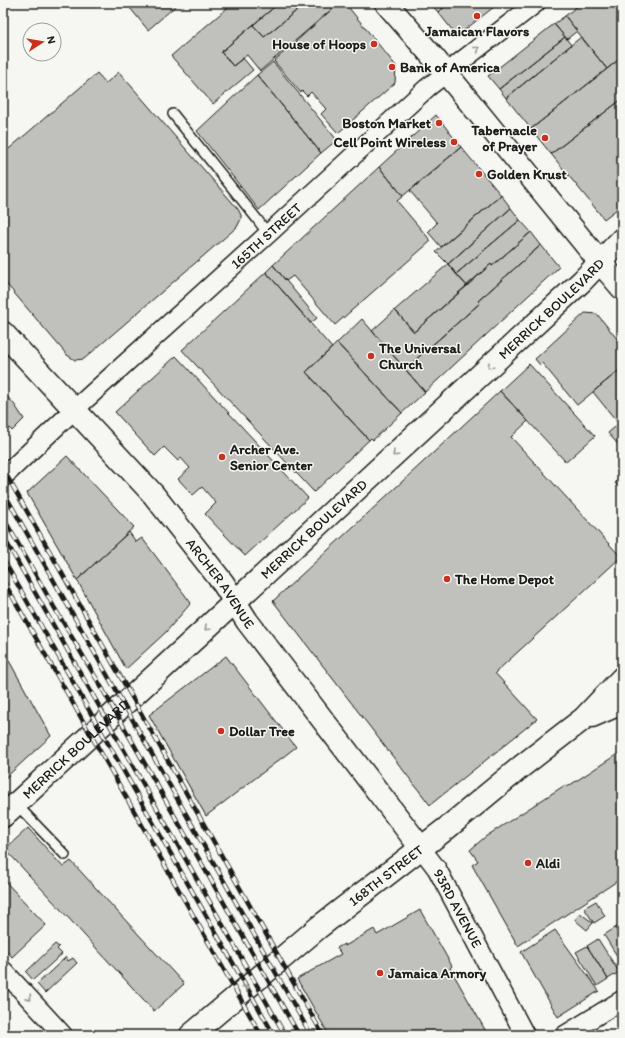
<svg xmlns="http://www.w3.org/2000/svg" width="625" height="1038" viewBox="0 0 625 1038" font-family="Itim,sans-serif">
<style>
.building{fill:#c0c0bd;stroke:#1c1c1c}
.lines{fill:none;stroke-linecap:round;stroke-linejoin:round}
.lane-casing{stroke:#1c1c1c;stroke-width:12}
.street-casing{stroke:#1c1c1c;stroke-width:21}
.secondary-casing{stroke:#1c1c1c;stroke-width:25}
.primary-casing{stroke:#1c1c1c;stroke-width:25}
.lane{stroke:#f6f6f2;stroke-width:9}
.street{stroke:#f6f6f2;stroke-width:18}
.secondary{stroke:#f6f6f2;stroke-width:22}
.primary{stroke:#f6f6f2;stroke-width:22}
.rail-casing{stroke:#1c1c1c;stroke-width:4.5}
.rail{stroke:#f6f6f2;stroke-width:3;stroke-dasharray:9;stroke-linecap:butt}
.oneway{stroke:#949492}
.poi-dot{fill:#c8321e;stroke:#f6f6f2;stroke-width:1.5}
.labels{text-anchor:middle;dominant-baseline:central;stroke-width:3;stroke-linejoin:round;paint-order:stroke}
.poi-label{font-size:14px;font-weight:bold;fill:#1c1c1c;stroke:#f6f6f2;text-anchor:start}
.street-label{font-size:14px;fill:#1c1c1c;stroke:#f6f6f2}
</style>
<rect width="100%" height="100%" fill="#f6f6f2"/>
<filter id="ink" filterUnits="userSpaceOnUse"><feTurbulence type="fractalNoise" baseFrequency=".025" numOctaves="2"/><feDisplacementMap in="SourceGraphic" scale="8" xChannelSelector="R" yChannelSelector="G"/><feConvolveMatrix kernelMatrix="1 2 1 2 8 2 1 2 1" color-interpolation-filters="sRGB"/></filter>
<g filter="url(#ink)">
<!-- building -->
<path class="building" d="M126,3H179L148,30Z
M233,3H279L221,52L233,66L243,58L253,70L213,104L171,56Z
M279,3H306L264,37L253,25Z
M306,3H339L260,71L247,55L233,66L221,52L253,25L264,37Z
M339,3H345L396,66L395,83L338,133L321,114L326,109L311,92L307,96L302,91L301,93L274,61Z
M430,3H450L438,12Z
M450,3H499L457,36L438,12Z
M581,3H622V57L607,69L565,16Z
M565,16L577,31L567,39L554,24Z
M554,24L565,37L499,89L488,76Z
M565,37L571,45L506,98L499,89Z
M581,37L607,69L531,129L506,98Z
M622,57V99L551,154L531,129Z
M273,62L337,140L321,153L257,75Z
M119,72L238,209L241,215V219L237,227L84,359L75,360L67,355L3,280V154L97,73L106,83Z
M257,75L321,153L259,210L197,131Z
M622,99V205L604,219L551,154Z
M436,115L461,147L403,196L379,167Z
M461,147L501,195L441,247L428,232L437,223L410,191Z
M379,167L403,196L397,201L431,241L335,325L293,276L286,281L273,265Z
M501,195L511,208L448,264L436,252Z
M511,208L520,220L456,274L448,264Z
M520,220L531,232L492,266L491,264L467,286L456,274Z
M531,232L541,245L478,301L480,303L405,369L372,331L395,310L414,332L491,264L492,266Z
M541,245L559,267L425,392L405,369L480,303L478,301Z
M448,264L467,286L414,332L395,310Z
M273,265L317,318L311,323L266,272Z
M266,272L332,348L306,372L369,440L314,492L182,350Z
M585,313L597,314L622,345V368L577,405L542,363L540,365L535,359Z
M362,319L425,392L402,413L337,343Z
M337,343L402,413L373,440L371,438L369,440L306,372Z
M176,356L308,498L245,556L205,514L216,503L202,487L193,495L178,479L190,468L181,458L178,461L164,447L155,456L115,412Z
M529,364L595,436L566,462L500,391Z
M622,368V421L619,424L593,392Z
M500,391L528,421L511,437L621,557L495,673L537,719L430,805L273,601Z
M3,392L14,404L24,419L12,431L3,422Z
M622,421V449L608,433Z
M67,456L134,527L77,580L27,493Z
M622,477V491L615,483Z
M129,532L136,542L142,538L191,603L166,632L126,669L77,580Z
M3,650L51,736L3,780Z
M226,656L296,747L206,816L149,715Z
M622,751V878L518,946L472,865L478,861L470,850L485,837L565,785L567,787Z
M28,828L63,867L71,861L184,984L154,1011L5,849Z
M3,879L46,925L12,957L3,947Z
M596,901L605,916L594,923L584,908Z
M420,910L452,966L450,968L488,1035H329L297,979L341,954L337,948L344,944L345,946L374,929L377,935Z
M580,913L593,923L587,930L575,920Z
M622,924V938L615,928Z
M615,928L622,938V964L604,935Z
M555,930L599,991L558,1017L521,952Z
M598,939L619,972L608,979L587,946Z
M55,944L59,947L57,949L62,954L33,980L26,972Z
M587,946L608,979L597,986L576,952Z
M66,957L68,961L73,958L77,963L45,993L37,984Z"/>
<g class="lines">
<defs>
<path id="lane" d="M173,114L257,219L268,234
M16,804L65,855"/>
<g id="street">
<path id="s1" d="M3,477L74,410L268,234L427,88L536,3"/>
<path id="s2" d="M421,848L437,869L525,1035"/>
<path d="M3,970L63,1035"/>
<path d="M565,1035L622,1000"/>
</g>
<g id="secondary">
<path d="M386,3L433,57L599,261"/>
<path id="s3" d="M3,333L153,494L223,583L247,621L421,848"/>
</g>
<g id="primary">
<path d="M599,261L622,288"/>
<path d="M592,716L622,703"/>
<path id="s4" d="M3,816L582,281L622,239"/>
<path id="s5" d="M191,1035L319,927L447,828L522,766L583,719L622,678"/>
</g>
</defs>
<!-- lane casing -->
<use href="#lane" class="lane-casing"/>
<!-- street casing -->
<use href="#street" class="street-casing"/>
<!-- secondary casing -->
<use href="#secondary" class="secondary-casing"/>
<!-- primary casing -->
<use href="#primary" class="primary-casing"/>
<!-- lane -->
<use href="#lane" class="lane"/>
<!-- street -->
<use href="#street" class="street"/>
<!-- secondary -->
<use href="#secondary" class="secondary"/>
<!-- primary -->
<use href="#primary" class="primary"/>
<defs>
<path id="rail" d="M3,469L323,1035
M3,491L311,1035
M3,517L54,607L99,683L299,1035
M3,536L285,1035
M3,559L274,1035
M3,580L261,1035"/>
</defs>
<!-- rail casing -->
<use href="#rail" class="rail-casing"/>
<!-- rail -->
<use href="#rail" class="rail"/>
</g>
<!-- one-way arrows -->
<defs><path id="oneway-chevron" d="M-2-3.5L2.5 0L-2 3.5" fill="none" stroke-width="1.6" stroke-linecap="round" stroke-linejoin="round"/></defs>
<g class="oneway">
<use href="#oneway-chevron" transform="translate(477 49) rotate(-38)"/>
<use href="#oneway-chevron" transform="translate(490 366) rotate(137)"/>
<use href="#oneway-chevron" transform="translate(395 454) rotate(137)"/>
<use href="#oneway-chevron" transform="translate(207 628) rotate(137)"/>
<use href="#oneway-chevron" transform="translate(246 988) rotate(-40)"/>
<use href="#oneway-chevron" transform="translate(29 998) rotate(48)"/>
</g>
</g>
<!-- markers -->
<g class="poi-dot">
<circle cx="477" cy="16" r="4"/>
<circle cx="374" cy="44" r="4"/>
<circle cx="392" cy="67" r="4"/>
<circle cx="439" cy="123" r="4"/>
<circle cx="545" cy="138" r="4"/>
<circle cx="454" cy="142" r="4"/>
<circle cx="479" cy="174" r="4"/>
<circle cx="371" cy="356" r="4"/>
<circle cx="222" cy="457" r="4"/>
<circle cx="447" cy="579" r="4"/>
<circle cx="221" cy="731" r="4"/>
<circle cx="528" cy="863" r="4"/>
<circle cx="380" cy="973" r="4"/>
</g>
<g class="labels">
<!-- poi labels -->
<g class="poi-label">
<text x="477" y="31" text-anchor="middle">Jamaican Flavors</text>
<text x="366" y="44" text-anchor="end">House of Hoops</text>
<text x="400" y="67">Bank of America</text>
<text x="431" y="123" text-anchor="end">Boston Market</text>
<text x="537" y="130" text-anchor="end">Tabernacle<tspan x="537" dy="16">of Prayer</tspan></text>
<text x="446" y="142" text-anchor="end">Cell Point Wireless</text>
<text x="487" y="174">Golden Krust</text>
<text x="379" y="348">The Universal<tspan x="379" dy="16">Church</tspan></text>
<text x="230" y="449">Archer Ave.<tspan x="230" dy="16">Senior Center</tspan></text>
<text x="455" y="579">The Home Depot</text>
<text x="229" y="731">Dollar Tree</text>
<text x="536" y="863">Aldi</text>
<text x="388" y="973">Jamaica Armory</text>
</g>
<!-- street labels -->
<g class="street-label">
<text stroke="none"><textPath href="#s1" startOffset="357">165TH STREET</textPath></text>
<text stroke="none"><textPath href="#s4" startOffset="747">MERRICK BOULEVARD</textPath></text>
<text stroke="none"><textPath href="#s4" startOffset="423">MERRICK BOULEVARD</textPath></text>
<text stroke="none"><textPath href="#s3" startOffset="332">ARCHER AVENUE</textPath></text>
<text stroke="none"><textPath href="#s4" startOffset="99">MERRICK BOULEVARD</textPath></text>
<text stroke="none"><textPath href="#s5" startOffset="252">168TH STREET</textPath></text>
<text stroke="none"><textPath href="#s2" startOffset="71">93RD AVENUE</textPath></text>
</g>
</g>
<!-- margin -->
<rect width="625" height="1038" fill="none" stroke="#f6f6f2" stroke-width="16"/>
<rect x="8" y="8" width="609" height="1022" fill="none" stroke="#1c1c1c" stroke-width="1.5" filter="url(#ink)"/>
<!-- north arrow -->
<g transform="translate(42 42) rotate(78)"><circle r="19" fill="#f6f6f2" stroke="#9f9f9c"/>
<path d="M0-3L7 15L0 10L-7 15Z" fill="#c8321e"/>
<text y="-6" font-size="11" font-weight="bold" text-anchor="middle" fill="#1c1c1c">N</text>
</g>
</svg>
